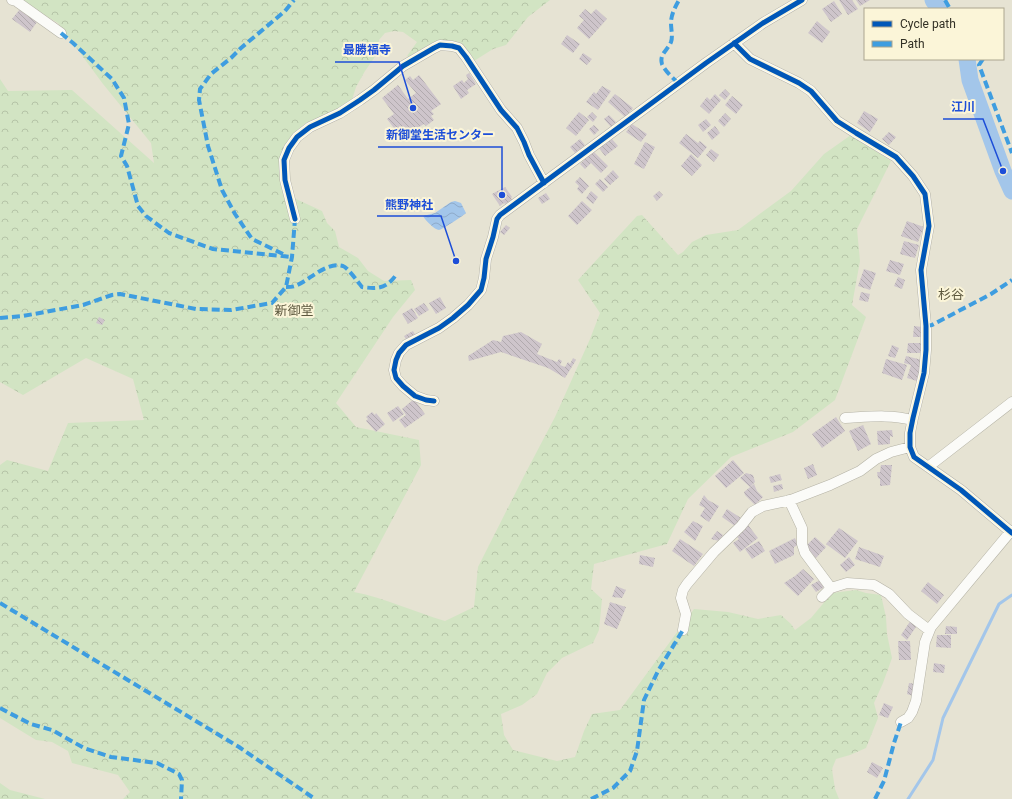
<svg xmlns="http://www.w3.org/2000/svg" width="1012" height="799" viewBox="0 0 1012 799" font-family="Roboto,'Noto Sans JP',sans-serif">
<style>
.forest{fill:url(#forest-crowns)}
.water{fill:url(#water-waves)}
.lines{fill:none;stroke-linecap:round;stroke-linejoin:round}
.stream{stroke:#a3c6ea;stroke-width:3}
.river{stroke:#a3c6ea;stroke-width:17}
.building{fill:url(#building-back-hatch)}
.street-casing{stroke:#b4b2a5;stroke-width:11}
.street{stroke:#fbfbf8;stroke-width:10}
.quiet{stroke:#3e9de0;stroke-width:4;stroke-dasharray:8 4;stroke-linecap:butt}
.cycleway-casing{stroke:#fbf5d8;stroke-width:8}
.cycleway{stroke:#0057b8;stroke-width:5}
.labels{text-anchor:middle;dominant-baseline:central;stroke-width:4;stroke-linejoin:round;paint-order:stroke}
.quarter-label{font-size:13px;fill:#5d583e;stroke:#fbf5d8}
.leader{fill:none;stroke:#1d4ed8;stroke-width:1.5}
.callout-dot{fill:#1d4ed8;stroke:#fbf5d8;stroke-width:1.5}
.callout-label{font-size:12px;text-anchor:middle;font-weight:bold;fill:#1d4ed8;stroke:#fbf5d8;stroke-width:4;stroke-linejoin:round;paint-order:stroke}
</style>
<defs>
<pattern id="forest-crowns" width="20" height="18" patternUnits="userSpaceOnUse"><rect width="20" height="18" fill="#d2e4c3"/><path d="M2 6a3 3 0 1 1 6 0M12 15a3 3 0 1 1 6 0" fill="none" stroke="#b5c4a7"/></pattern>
<pattern id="water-waves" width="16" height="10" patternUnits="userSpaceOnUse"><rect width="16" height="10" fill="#a3c6ea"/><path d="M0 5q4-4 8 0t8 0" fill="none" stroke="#8daac9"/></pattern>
<pattern id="building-back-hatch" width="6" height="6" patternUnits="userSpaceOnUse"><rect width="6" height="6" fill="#cec5cb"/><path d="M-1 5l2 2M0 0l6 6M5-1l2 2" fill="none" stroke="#b1aaae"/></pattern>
</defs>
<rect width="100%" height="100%" fill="#e6e3d3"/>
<!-- forest -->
<path class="forest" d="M18,0H550L528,17L506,45L493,49L474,61L445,41L429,45L409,57L407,56L417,42L403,32L394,31L385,33L379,40L377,54L365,71L356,87L347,116L337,112L306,123L293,137L283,161V193L322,211L327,223L335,231L339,247L358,258L368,271L384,281L411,280L415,290L393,317L336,403L356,427L419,440L421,465L354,592C385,598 415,612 445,621L474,607L478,567L524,476L555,417L590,339L600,313L578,280L637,216L642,215L678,255L683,252L692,242L706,235L738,230L791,191L824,154L851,135L891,161L857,229L860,261L852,305L866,317L835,400L793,432L731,457L688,499L667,544L594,564L591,589L602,599L599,630L593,643L562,658L547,673L537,694L522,705L501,714L504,735L513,750L557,761L575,757L584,731L592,714L620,710L694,609L728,612L758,619L781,615L791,624L795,630L811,618L832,593L856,590L866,593L881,595L886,617L887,634L892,658L883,683L874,703L878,718L866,748L850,755L836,759L832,769L835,789L839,799H123L130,792L118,775L72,763L68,751L52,742L36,740L0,718V465L7,460L48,471L68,423L144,420L133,379L86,358L23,395L0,382V79L8,91L72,90L154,163L151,143L103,84L58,23Z
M0,783L10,790L45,799H0Z"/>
<!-- water -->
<path class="water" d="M455,201L461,203L466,213C463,216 441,230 439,230C435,230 425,220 423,216L435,213L451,202Z"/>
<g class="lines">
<!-- stream -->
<path class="stream" d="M908,799L933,760L943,718L999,604L1012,595"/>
<!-- river -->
<path class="river" d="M933,0L939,9
M967,59L970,80L1003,171L1012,191"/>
</g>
<!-- building -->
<path class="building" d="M839,0H852L858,9L848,15Z
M856,0H870L860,6Z
M834,1L842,14L831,22L822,9Z
M20,9L37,22L30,32L12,19Z
M585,9L591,14L596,9L607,19L589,39L577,28L584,20L579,16Z
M817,21L830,32L822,43L808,33Z
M567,35L580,44L573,53L561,44Z
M583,53L592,59L587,65L579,59Z
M469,73L476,84L467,90L469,93L461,99L453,86L462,80L464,83L468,79L466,75Z
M419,75L441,104L431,111L434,114L431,116L434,120L426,126L424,124L419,127L423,132L415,138L411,133L403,140L387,119L394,114L382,98L398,85L408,99L416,93L405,80L410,76L413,80Z
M602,86L611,91L598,110L586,102L594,92L596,94Z
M725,89L730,94L725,100L719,95Z
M615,94L633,108L625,117L608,102Z
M715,94L721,100L709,114L700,106L707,97L710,100Z
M732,96L743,105L736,114L725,105Z
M864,111L878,119L870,132L857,123Z
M579,112L589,120L576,136L566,128Z
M592,112L597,117L593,122L587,117Z
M725,113L731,119L724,127L718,121Z
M609,115L616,122L611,127L604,119Z
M706,119L711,125L703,132L698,125Z
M632,124L647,134L641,142L626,132Z
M594,125L599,130L594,135L589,129Z
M715,126L720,133L712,140L707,133Z
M889,132L896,137L889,145L882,139Z
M686,134L698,143L700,141L707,147L698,158L679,143Z
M580,139L585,145L575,153L570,147Z
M612,139L618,146L605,156L599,148Z
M645,142L655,147L644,169L634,164Z
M711,149L719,155L714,162L706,155Z
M593,151L608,166L601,173L591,163L585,169L580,164Z
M691,154L702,165L692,176L681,166Z
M613,170L619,177L610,185L604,179Z
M580,177L589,186L582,194L577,189L579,186L575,182Z
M600,179L608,187L603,192L595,184Z
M505,187L512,197L511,198L512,200L505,204L504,203L500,206L492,194Z
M591,191L598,197L593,204L586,198Z
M659,191L663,195L657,201L653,196Z
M546,193L550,199L542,204L538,198Z
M582,201L592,210L577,225L568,216Z
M907,221L924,227L918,242L901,236Z
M506,225L510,228L504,235L500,232Z
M904,241L919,245L915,258L900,254Z
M890,260L904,264L900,275L886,271Z
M864,269L876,273L870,290L858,286Z
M898,277L905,280L902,289L894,286Z
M861,292L870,294L868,302L859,300Z
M440,297L446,308L436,314L429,303Z
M424,303L429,310L419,316L414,309Z
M412,308L418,318L408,324L402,314Z
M99,317L105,320L102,325L96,323Z
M914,326L922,327V337H913Z
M413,331L416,336L407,341L404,336Z
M521,332L542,344L537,354L557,362L559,359L562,361L560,365L565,367L568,362L570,364L573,358L576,360L565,378L548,368L501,352L469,361L468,356L493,340L501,342L503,336Z
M908,343H921V353H907Z
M892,345L899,348L895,358L888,356Z
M906,356L922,360L917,381L907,378L911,365L904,363Z
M886,359L907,365L902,380L882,373Z
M414,399L425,414L405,428L399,420L406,415L402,409Z
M398,406L404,414L393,422L387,413Z
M372,412L375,415L376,413L385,424L376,432L366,421L368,419L366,417Z
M836,417L845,431L822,448L812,434Z
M863,425L871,444L858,451L849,431Z
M892,430L893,437L890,436V444L878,445L877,431Z
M733,460L744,473L726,488L715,476Z
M813,464L817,475L808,479L804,468Z
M881,465H892L890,485L880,486V479L878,478L877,472H880Z
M746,473L753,475L755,482L750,487L740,478Z
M780,474L782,480L771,483L769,477Z
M754,484L757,491L763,497L755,505L745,495L744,492Z
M782,484L783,489L774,492L773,486Z
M704,495L708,500L719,506L709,522L700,516L705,508L699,505Z
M727,509L741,518L735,526L722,517Z
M693,521L703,526L695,541L684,532Z
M748,525L758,538L740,552L733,543L739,539L735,535Z
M839,528L858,541L845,558L826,544Z
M717,531L723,535L719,541L711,539Z
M815,537L826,547L816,558L810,552L807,545Z
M795,538L798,545L794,547V555L775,564L769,551Z
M680,539L703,554L694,566L672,551Z
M759,541L765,551L752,559L745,549Z
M859,547L884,556L880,567L855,559Z
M640,555L655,558L653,567L639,564Z
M849,557L855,565L846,572L840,565Z
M803,569L814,579L798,596L784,583L795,576Z
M822,579L826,586L816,592L811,585Z
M928,582L944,595L937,604L921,591Z
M616,586L626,590L622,598L612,597Z
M610,602L626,607L617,629L604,624Z
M911,620L918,624L907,640L901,635Z
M946,626L957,627V634H945Z
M937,635H951V648L936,647Z
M898,641H910L911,660H899Z
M934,663L945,665L944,673L933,672Z
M909,683L916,684L913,696L907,694Z
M884,703L893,707L888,718L879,715Z
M872,762L883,768L877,778L867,772Z"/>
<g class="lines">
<defs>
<path id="street" d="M12,0L16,1L61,33
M734,43L750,59L799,83L811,91L837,121L856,133L896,157L913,176L925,194L929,226L921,270L926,326V350L924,373L913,418L910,433V447L914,457L961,490L1012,533
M295,219L285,180L284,160L289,148L297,137L310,127L340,113L360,100L374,90L403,66L434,48L440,45L452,46L459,48L466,57L501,110L517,128L524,142L529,155L544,183
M434,401L426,400L415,396L403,386L396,378L394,370L396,360L399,353L406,345L439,328L453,318L468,305L481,290L484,278L486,259L493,237L497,219L500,215L706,63L763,23L802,0
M845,418C867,417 890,414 912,420
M928,467L1012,402
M789,500L802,528V544L805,553L831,588
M822,597L831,588L847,583L874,585L889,594L908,614L929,630
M683,630L686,614L681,598L683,590L687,584L714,552L741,526L752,512L763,506L791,500L830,485L860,471L876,459L891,452L910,447
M901,722L908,718L912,712L916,701L925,642L931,627L1011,531"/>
</defs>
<!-- street casing -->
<use href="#street" class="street-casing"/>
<!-- street -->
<use href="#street" class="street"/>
<!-- quiet -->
<path class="quiet" d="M945,0L950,9
M61,33L73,43L112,79L124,98L129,124L121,156L127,166L138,206L146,216L169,233L213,249L292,257
M983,59L979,65L1012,153
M678,83C673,78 665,71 662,64C659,54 668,50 671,42C673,36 671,30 671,23C671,15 675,7 679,0
M283,254L252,239L235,214L222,190L208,146L199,100L200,89L211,74L231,58L241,48L285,11L294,0
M286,287C289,287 292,287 295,286C309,281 326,261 343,266C348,268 358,282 362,287C377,289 386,289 396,275
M0,318L23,316L83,305L112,295L120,294L196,309L231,310L272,303L286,287L292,257L295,219
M926,326L932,325L991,294L1012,280
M0,603L239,747L315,799
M0,708L17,717L31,724L52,730L84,748L111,757L157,763L179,774L182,780L181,799
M591,799L613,788L630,771L637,751L644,700L658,671L683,630
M875,799L884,781L894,743L901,722"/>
<defs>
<path id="cycleway" d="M734,43L750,59L799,83L811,91L837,121L856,133L896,157L913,176L925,194L929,226L921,270L926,326V350L924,373L913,418L910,433V447L914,457L961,490L1012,533
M295,219L285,180L284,160L289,148L297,137L310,127L340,113L360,100L374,90L403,66L434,48L440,45L452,46L459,48L466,57L501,110L517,128L524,142L529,155L544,183
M434,401L426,400L415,396L403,386L396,378L394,370L396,360L399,353L406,345L439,328L453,318L468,305L481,290L484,278L486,259L493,237L497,219L500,215L706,63L763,23L802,0"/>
</defs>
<!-- cycleway casing -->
<use href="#cycleway" class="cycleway-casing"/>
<!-- cycleway -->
<use href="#cycleway" class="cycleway"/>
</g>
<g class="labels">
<!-- quarter labels -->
<g class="quarter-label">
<text x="951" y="294">杉谷</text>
<text x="294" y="310">新御堂</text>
</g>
</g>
<!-- callouts -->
<path class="leader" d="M413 108L399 62H335M1003 171L983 119H943M502 195L502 147H378M456 261L441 216H377"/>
<g class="callout-dot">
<circle cx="413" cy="108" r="4"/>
<circle cx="1003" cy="171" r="4"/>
<circle cx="502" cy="195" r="4"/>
<circle cx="456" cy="261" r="4"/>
</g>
<g class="callout-label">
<text x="367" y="54">最勝福寺</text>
<text x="963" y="111">江川</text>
<text x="440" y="139">新御堂生活センター</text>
<text x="409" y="209">熊野神社</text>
</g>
<!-- legend -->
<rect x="864" y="8" width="140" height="52" fill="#fbf5d8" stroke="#aba690"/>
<rect x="872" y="21" width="20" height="6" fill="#0057b8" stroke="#aba690"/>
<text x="900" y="28" font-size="12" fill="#323025">Cycle path</text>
<rect x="872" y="41" width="20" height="6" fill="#3e9de0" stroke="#aba690"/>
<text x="900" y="48" font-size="12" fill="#323025">Path</text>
</svg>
